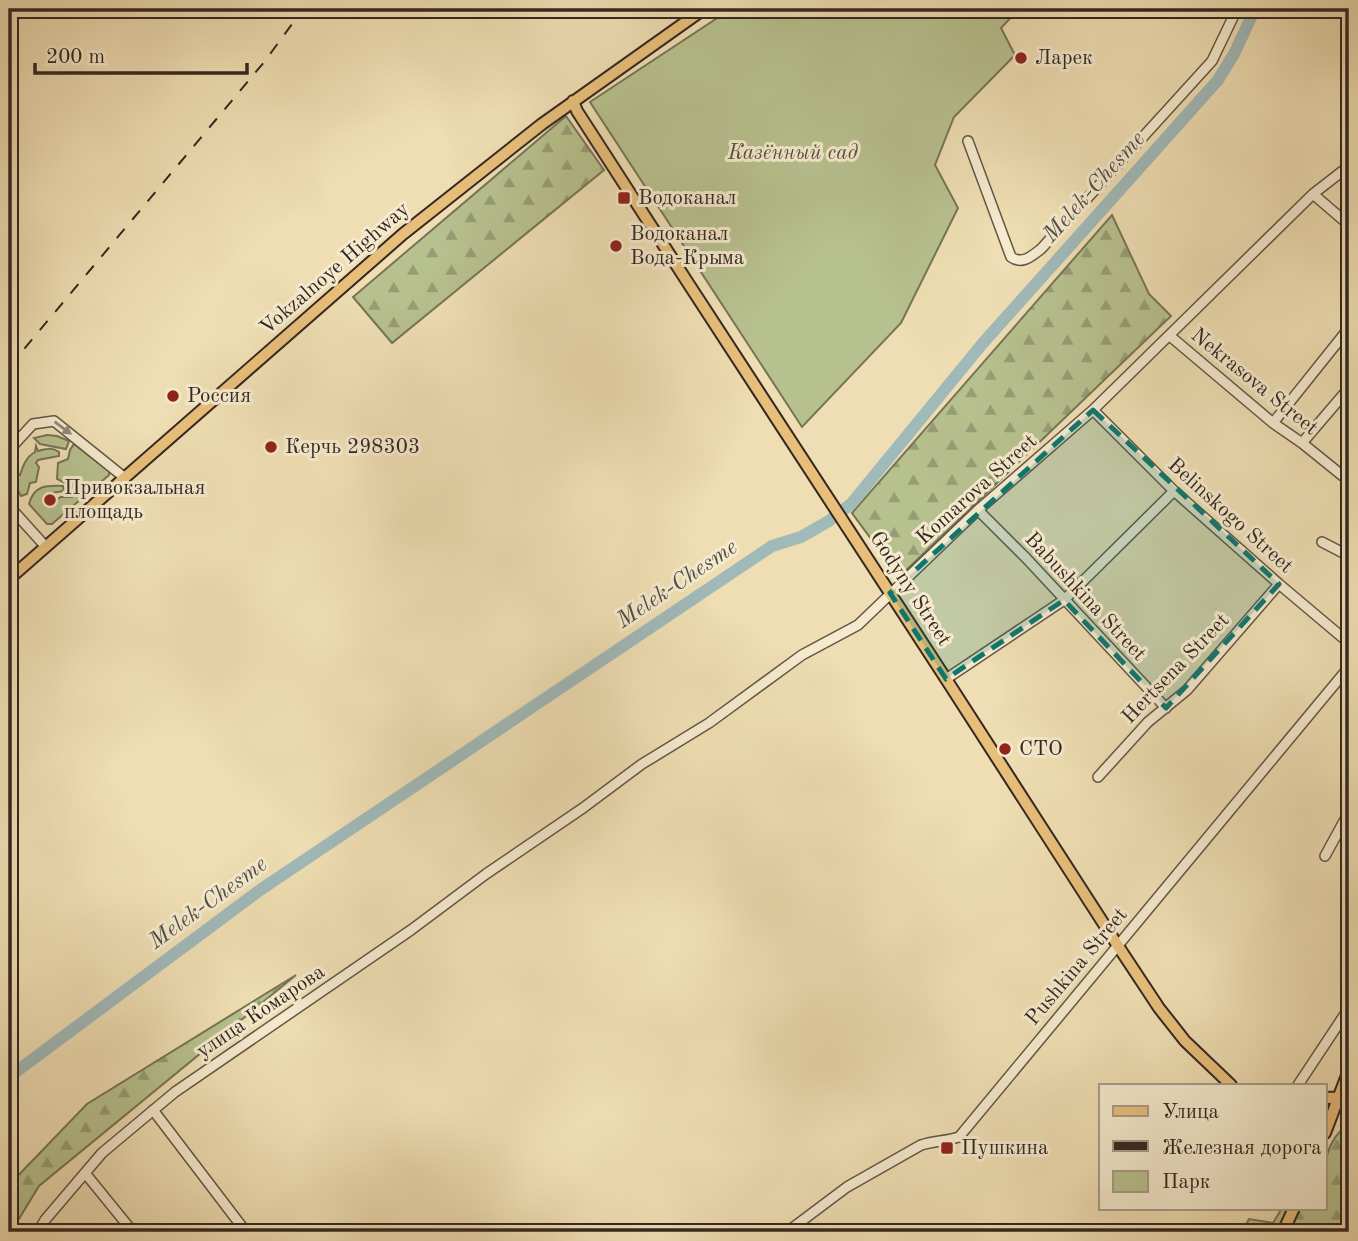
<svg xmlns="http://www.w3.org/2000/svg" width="1358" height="1241" viewBox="0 0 1358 1241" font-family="'Old Standard TT',serif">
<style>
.forest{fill:url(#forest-firs);stroke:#767458;stroke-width:2}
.park{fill:#b7c18e;stroke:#767458;stroke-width:2}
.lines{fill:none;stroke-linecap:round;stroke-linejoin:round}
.river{stroke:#a0b9b9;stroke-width:12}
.minor-casing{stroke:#635546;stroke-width:12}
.major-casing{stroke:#342721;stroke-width:14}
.minor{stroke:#f5eace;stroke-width:9}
.major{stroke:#e8bf7a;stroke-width:10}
.rail{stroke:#342721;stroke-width:2;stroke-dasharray:12 12;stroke-linecap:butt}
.oneway{fill:#948878}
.marked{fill:#0f766e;fill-opacity:0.2;stroke:#0f766e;stroke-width:5;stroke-dasharray:14 9;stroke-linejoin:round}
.poi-dot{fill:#8f2418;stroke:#f5eace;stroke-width:2.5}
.labels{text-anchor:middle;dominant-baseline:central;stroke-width:6;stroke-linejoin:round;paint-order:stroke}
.poi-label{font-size:21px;fill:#342721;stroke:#f5eace;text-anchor:start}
.park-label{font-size:21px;font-style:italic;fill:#554e3c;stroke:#f5eace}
.street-label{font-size:21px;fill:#342721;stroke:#f5eace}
.water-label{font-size:23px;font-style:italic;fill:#4f4c47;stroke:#f5eace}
</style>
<defs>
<pattern id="forest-firs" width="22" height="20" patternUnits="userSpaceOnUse" patternTransform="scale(1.75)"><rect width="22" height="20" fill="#b7c18e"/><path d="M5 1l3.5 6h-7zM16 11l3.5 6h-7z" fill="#969d74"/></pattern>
</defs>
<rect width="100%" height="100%" fill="#efdeb3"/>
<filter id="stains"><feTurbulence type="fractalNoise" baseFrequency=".00286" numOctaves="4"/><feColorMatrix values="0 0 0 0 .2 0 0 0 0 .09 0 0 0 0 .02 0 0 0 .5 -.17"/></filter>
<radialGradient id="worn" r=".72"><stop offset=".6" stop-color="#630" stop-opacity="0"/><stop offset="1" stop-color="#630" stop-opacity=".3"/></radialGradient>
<!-- forest -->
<path class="forest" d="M566,116L604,170L392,343L353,297Z
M1112,215L1149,294L1171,316L899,577L852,513Z
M296,975L39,1186L11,1232H9V1185L87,1104Z
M1349,1123V1227L1347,1231L1335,1230L1329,1232H1242L1249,1219L1273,1223L1282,1208H1325C1325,1174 1319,1146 1349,1123Z"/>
<!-- park -->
<path class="park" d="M731,9H1019L1001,28L1015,55L954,117L935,165L958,208L901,323L802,427L590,102Z
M47,435L57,436L69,441L66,449L40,444L34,438Z
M74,444L109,471V475L52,524H47L29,504C34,485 47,485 63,486L64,491L51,493L52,502L61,497H72L75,494L72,483H65L57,479L58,463L68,459L70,450Z
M36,446L38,451C47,449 52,447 59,452V456L38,460L36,463L39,467L36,482L30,483L27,494L21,496L17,489L13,472L20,475C23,466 26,457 35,452Z"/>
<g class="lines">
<!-- river -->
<path class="river" d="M9,1077L260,890L772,546L801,537L829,521L851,504L983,343L1218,80L1234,54L1255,9"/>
<defs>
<path id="minor" d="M968,141L1011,257C1022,265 1032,256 1041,249L1212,61L1237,9
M1313,194L1349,225
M1170,336L1273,423L1302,443L1349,481
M1093,410L1174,491L1279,584L1349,643
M1273,423L1349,328
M1302,443L1349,388
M9,450L33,424L54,421L125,478
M9,506L46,547
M978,510L1026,558L1166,708
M1322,542L1349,556
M946,679L1064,600L1174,491
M1098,777L1148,722L1187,690L1279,584
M1325,856L1349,812
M1298,1085L1349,1008
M153,1110L246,1232
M85,1173L133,1232
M38,1232L45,1220L102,1153L175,1092L411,930L486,874L583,808L642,764L709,723L802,655L858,625L978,510L1093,410L1313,194L1349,166
M787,1232L847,1187L921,1145C934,1141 946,1141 959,1137L1349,667"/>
<path id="major" d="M573,101L577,111L688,283L946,679L1118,946L1159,1008L1185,1041L1231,1085
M9,579L403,234L542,124L704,9
M1325,1098L1349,1097
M1325,1133L1349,1070
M1283,1232L1294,1208"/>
</defs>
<!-- minor casing -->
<use href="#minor" class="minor-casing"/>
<!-- major casing -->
<use href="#major" class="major-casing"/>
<!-- minor -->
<use href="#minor" class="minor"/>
<!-- major -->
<use href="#major" class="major"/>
<!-- rail -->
<path class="rail" d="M9,367L265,61L303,9"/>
</g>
<!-- one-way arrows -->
<defs><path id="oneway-solid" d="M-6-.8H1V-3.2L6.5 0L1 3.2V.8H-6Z" transform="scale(1.75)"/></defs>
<use class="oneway" href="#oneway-solid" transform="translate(63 428) rotate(37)"/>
<!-- marked area -->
<path class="marked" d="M1093,410L1279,584L1166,708L1064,600L946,679L890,593Z"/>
<!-- markers -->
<g class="poi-dot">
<circle cx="1021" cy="58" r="7"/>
<rect x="617" y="191" width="14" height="14" rx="3.5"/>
<circle cx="616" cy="246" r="7"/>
<circle cx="173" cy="396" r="7"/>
<circle cx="271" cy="447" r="7"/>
<circle cx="50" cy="500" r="7"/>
<circle cx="1005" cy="749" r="7"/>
<rect x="940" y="1141" width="14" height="14" rx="3.5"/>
</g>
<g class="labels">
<!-- poi labels -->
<g class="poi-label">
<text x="1035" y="58">Ларек</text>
<text x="638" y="198">Водоканал</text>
<text x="630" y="234">Водоканал<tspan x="630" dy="24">Вода-Крыма</tspan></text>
<text x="187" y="396">Россия</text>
<text x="285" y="447">Керчь 298303</text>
<text x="64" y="488">Привокзальная<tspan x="64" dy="24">площадь</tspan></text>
<text x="1019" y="749">СТО</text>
<text x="961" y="1148">Пушкина</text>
</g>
<!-- park labels -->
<g class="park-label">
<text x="793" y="153">Казённый сад</text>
</g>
<!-- street labels -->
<g class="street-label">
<text transform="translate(335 269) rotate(-41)">Vokzalnoye Highway</text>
<text transform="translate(1254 382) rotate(39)">Nekrasova Street</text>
<text transform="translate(977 490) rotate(-42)">Komarova Street</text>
<text transform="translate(1230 516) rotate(42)">Belinskogo Street</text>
<text transform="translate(910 589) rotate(57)">Godyny Street</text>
<text transform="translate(1085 597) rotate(47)">Babushkina Street</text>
<text transform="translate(1176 669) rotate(-46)">Hertsena Street</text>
<text transform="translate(1077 967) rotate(-50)">Pushkina Street</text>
<text transform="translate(261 1012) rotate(-34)">улица Комарова</text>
</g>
<!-- water labels -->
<g class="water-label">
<text transform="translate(1094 187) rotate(-48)">Melek-Chesme</text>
<text transform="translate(677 584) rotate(-34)">Melek-Chesme</text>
<text transform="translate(208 903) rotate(-36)">Melek-Chesme</text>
</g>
</g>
<!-- margin -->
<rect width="1358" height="1241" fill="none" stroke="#efdeb3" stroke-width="35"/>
<rect x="10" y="10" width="1337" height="1220" fill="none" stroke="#342721" stroke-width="3.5"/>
<rect x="18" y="18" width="1323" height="1206" fill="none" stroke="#342721" stroke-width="2"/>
<!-- legend -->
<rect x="1099" y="1084" width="228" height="126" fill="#f5eace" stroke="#a89c89" stroke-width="2"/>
<rect x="1113" y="1106" width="35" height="10" fill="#e8bf7a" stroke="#a89c89" stroke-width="2"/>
<text x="1162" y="1118" font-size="21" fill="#342721">Улица</text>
<rect x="1113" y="1141" width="35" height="10" fill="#342721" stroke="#a89c89" stroke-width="2"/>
<text x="1162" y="1154" font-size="21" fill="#342721">Железная дорога</text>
<rect x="1113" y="1171" width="35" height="21" fill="#b7c18e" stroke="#a89c89" stroke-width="2"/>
<text x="1162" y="1188" font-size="21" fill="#342721">Парк</text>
<!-- scale -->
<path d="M35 63v10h212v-10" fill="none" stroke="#342721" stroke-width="3.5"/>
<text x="46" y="63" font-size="21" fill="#342721" stroke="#f5eace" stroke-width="5" paint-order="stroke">200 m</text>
<rect width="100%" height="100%" filter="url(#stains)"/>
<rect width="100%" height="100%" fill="url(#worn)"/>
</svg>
